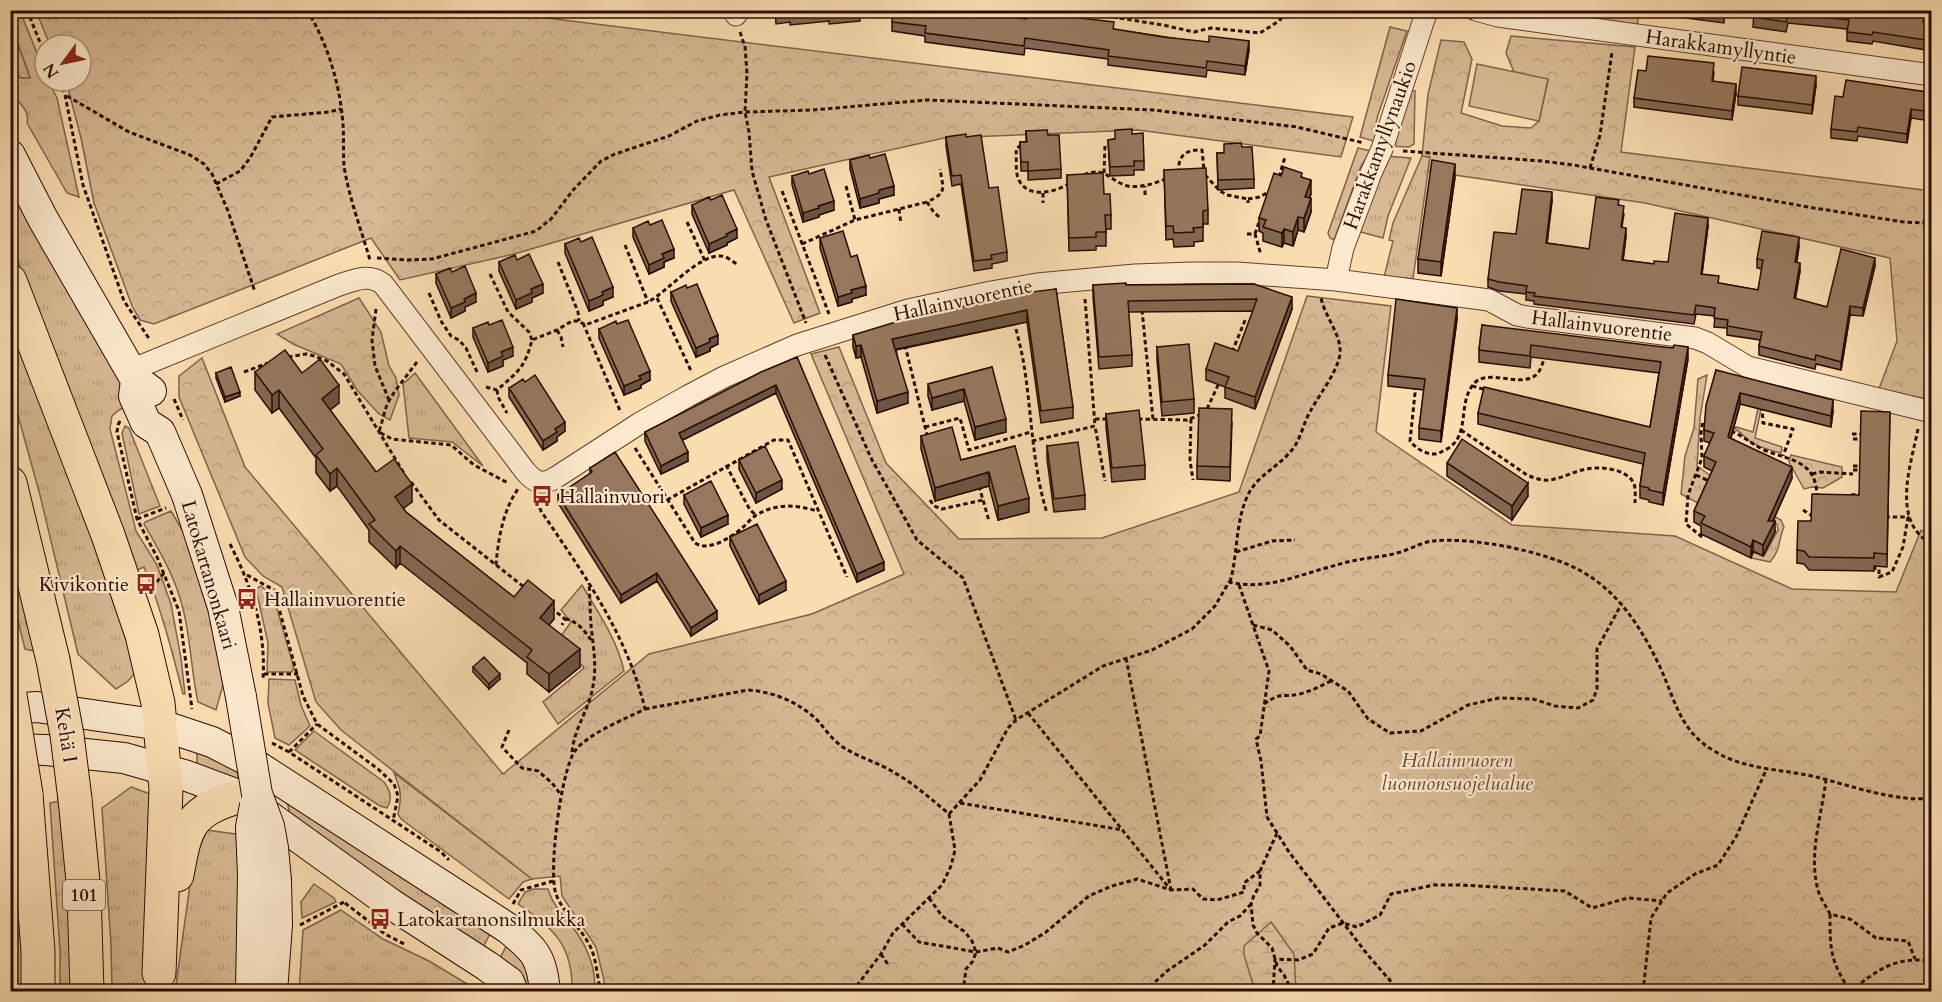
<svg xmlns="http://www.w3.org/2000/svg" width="1942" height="1002" viewBox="0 0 1942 1002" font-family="Cardo,serif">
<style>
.grass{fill:url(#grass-tufts);stroke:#82624b;stroke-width:1.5}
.forest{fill:url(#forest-crowns);stroke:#82624b;stroke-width:1.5}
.wetland{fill:url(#wetland-marsh);stroke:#82624b;stroke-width:1.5}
.pitch{fill:#d8b994;stroke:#82624b;stroke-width:1.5}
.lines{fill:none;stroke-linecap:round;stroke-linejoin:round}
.street-casing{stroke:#5f402e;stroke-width:23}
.secondary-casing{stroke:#2b0b02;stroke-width:32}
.highway-casing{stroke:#2b0b02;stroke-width:35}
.path{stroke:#2b0b02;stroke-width:3;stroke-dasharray:4.5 3;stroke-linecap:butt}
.street{stroke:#fce9cd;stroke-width:21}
.secondary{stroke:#fce9cd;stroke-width:30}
.highway{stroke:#fbddb2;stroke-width:33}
.secondary-bridge-casing{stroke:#2b0b02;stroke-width:32;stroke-linecap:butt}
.highway-bridge-casing{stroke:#2b0b02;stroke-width:35;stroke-linecap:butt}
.secondary-bridge{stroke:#fce9cd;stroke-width:30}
.highway-bridge{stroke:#fbddb2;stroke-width:33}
.wall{fill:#826751;stroke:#2b0b02;stroke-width:1.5}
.shaded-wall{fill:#6a5442;stroke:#2b0b02;stroke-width:1.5}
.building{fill:#97785e;stroke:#2b0b02;stroke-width:1.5}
.labels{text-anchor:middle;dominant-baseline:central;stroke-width:4.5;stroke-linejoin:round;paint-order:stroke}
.shield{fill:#fce9cd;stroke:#6a4e3f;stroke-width:1.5}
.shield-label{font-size:18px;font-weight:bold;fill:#2b0b02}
.street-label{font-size:20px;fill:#2b0b02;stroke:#fce9cd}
.poi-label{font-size:20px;fill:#2b0b02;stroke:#fce9cd;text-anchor:start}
.park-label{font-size:20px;font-style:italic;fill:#684835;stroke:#fce9cd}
</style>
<defs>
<pattern id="grass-tufts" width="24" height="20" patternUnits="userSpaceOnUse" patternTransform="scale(1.5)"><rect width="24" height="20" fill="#d8b994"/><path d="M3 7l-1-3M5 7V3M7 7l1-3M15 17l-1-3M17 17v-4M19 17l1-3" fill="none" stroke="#ba9e7e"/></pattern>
<pattern id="forest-crowns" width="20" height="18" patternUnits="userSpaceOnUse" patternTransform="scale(1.5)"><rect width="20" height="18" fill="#d8b994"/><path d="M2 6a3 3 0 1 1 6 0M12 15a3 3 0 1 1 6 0" fill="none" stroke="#ba9e7e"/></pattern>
<pattern id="wetland-marsh" width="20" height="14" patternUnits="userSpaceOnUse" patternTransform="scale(1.5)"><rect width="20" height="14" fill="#d8b994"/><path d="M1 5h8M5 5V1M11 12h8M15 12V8" fill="none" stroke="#ba9e7e"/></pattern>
</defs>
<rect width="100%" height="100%" fill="#fbddb2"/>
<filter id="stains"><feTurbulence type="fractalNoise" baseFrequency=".00333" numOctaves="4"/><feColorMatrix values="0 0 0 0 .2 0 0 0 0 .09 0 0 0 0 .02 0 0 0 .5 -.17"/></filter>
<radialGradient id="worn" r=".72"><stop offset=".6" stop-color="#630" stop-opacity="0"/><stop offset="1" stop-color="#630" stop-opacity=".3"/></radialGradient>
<!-- grass -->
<path class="grass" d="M11,11H20L45,73V81H48L57,98L79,197L67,193L27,123C31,107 13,102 11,87C9,81 11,73 10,67L21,78L30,77L11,25Z
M1390,27L1407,31L1378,115L1375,127L1376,138L1373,141L1360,137Z
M1407,90L1415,91L1414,144L1409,147L1387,146Z
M1358,148L1371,151L1361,166L1334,240L1330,238L1328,233Z
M1384,156L1411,158L1388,216L1383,238L1357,231Z
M1422,156L1430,157L1413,279L1384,277L1393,241L1389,240L1393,223Z
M10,175L84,319L121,384L130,405L119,410L112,416L110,429L136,531L157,565L171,604L181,658L185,694H183C172,651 161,608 144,567L137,570L27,288L11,240Z
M10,304L107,563L135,673L128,681L116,689L78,654L40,495L11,390Z
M415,373L483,466L452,442L409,438L403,384Z
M1707,375L1700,418L1697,466L1711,476L1698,503L1681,494L1685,456L1694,428L1698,379Z
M1758,408L1761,409L1755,438L1782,447L1781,453C1770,450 1756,447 1747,439C1743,435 1740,432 1735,429L1736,427L1753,432Z
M125,426L129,428L160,506L139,514L122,433Z
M171,511L188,540L200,572L225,678L216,710L198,702C191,671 191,640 183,609C176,578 160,552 144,524L145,522Z
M1768,513L1781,520L1784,527C1778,540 1781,550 1770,562L1751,558L1753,552L1764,556L1778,530L1777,524L1755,514Z
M10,538L38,652L25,649L11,593Z
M582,585C599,614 617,639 624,671L558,724L543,702L584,668L559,639L571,622L561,610Z
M261,586L272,596L275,602L294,668L292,672H267L268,643L256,589Z
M269,679L295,680L301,705L310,726L289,745L275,738L268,703Z
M314,731L384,782C390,790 393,799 387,808L380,806L295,750Z
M197,747L237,763L239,789L197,772Z
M394,773L532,879L523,882L509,899L401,819L398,814C402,796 401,790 394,773Z
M131,787L153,795L154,940L148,991H112L111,945L102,808Z
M285,791L492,930L480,953L291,820Z
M55,802H60L74,950V991H60V951L50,803Z
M10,806L21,911L23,991H11Z
M207,830L242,835L240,991L175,992L189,892L191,868Z
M314,884L334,898L336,902L302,918L301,902Z
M534,889H548C553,907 566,918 577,933C588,949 597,972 594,991H572C573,945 554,929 518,904L525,892Z
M341,910L383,939L429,961L479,991H299L303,930Z
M509,941L525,961L532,991H523L498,962Z"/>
<!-- forest -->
<path class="forest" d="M36,11H490L1353,117L1341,157L1138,130L944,138L769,177L820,313L794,323L734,190L514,254L400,280L371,238L154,324L140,320L132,306L94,203L81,138L66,81H81V45H50Z
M1527,11H1639L1637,27Z
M10,25H11L30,78H21L11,67Z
M1511,36L1635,47L1621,152L1931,191V400L1879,389L1897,341L1890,258L1645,203L1428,171L1430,157L1422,156L1428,94L1441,40L1464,42L1472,59L1461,113L1502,126L1531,128L1539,121L1548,80L1514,72L1506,53Z
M1307,296L1391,306L1376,432L1512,525L1675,536L1792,589L1896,592L1921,530L1931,536V991H604V980L596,947L562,896L560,876L532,879L341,730L316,702L282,587L263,576L245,557L179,397V376L202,358L245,467L503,774L649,654L812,614L904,574L811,354L839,347L886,463L959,539L1102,538L1239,492Z
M359,298L381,332L389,366L396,378L399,395L390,420L379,414L357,390L341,364L293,344L277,334Z
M1791,455L1842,467V477L1823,488L1812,487L1804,489L1789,462Z"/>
<!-- wetland -->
<path class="wetland" d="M1271,922L1294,954L1296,991H1255L1244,955V946Z"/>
<!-- pitch -->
<path class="pitch" d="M1477,64L1548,79L1539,121L1469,106Z"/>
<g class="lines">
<defs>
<path id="street" d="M733,10L736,15
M1476,10L1498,16L1932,75
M1336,280L1343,248L1371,173L1382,149L1427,10
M131,370L339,285C355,280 369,273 383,284L525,471C534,482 542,486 555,478L640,423L688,396L724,377L797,345L908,310L991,292L1037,284L1135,275L1192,273H1237L1336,280L1489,300L1517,315L1527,317L1695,338L1708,343L1748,367L1932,412"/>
<path id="secondary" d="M10,155L43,219L136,380L151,391
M136,380L134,396L146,423L160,432L187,495L223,607L241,697
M10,709L37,707L161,725L212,742L251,762L509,929C535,950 542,957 545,992
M10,749L46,750L124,758L187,776L241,796L391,904L487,966L509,982L513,992
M251,992L253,874
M272,992L277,925L276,881"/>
<path id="highway" d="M10,281L108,535L142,635L158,703L166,789L159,973
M10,483L53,660
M26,794L38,951V992
M75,799L84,892L87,992
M177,875C186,825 189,811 241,796"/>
</defs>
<!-- street casing -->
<use href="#street" class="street-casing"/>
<!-- secondary casing -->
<use href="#secondary" class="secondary-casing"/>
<!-- highway casing -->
<use href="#highway" class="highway-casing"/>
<!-- path -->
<path class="path" d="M27,10L45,55
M307,10C328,44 340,85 343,124C344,138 343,152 344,166C349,198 361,229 370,260
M1068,10L1163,25L1194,32L1211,28L1260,33L1279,21L1288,10
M740,32L745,47L747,73L745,112L749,132L752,171L766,220L806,323
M59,81L65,95L83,185L124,301L150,340
M67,96L129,132L190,155L204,164L212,174L228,211L255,292
M1021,145L1016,149C1017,158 1015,170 1018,178C1026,199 1054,193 1068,184
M1403,151L1542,161L1573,165L1814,208L1904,222L1924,223L1932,226
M1590,168L1600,135L1612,52
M1104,173L1105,146L1112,144
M1179,173C1177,156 1186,149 1202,150L1204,170
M1084,175C1105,165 1110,182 1128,186C1140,188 1154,184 1165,179
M1205,175L1220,191L1227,195L1248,199V203
M1279,177L1285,157
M216,184L240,171L250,158L272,117L329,112L341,109
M846,186L855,220
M782,191L829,314
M1043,193V203
M1145,195V186
M1248,199L1260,197L1270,191
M899,209L901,224
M939,217L933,211L927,202C948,192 943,189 940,169
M687,222L705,261
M1924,223L1932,181
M1247,234H1255L1261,255
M1255,234L1259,222
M802,244L855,220L927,202
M625,245L648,302
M377,258L408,260L432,259L536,231L551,219L574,189L601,161L615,154L669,136L697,121L720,115L745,112L813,110L927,100L1153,110L1297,127L1364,143
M558,262L578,312L579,321
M490,274L508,312L529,332L532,340
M429,293L441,321L451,336L459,340L466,348L478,374
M657,298L692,373
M1085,299L1095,426
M376,309L372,340L375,366L389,400
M1142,310L1153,419
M583,323L621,413
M1016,329C1019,341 1022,353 1024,365C1032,415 1032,465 1047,513
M557,330L561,337L563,347
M905,345L927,435
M1232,352L1246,318
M825,355L872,460L917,540L963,578L1016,720
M288,357L306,354L314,356L327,361L344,374L405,475
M417,362L395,391L387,404L379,432L392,439L451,445L474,465L508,483
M244,372L268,363
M1414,385L1415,393L1410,441C1416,448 1424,454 1434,454C1439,454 1442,451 1447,449C1470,436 1458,406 1472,386C1486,365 1522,391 1538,373C1541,369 1542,364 1544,360
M1472,386L1487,390
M486,387L497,390C519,371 525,367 532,340L557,330L572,321H579L585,325L648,302C667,292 699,254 721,256C727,256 733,262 738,265
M497,390L498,397L507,413
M174,399L183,420
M1762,406L1763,423L1793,429L1783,456
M1207,409L1219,383
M1095,419H1108
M1138,419L1187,420L1202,414
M1191,419L1190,460L1193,480
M120,421L118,425L117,432L137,519L157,557L179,611L192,709
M925,427L960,418L969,450L1031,432
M1918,429C1911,465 1890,522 1932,544
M1461,430L1527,475C1534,478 1542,481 1550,480C1563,478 1574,471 1587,469C1601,466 1628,469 1634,484C1636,489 1635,497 1635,503
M1731,431C1743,436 1752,444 1764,450C1791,461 1816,460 1817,496
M1852,434H1861
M1853,439H1860
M1032,441L1095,426L1105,481
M635,448L695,543C708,552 730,538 741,529C747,524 752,517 758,514C778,503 797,505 817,511
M726,465L750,510L756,515
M1853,466H1860
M1853,470H1860
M1812,474L1820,472L1853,474
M1696,475L1711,482
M411,482L439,520L524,587
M979,486L989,521
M1851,495L1859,494
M667,500L774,440H788L847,577
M930,500L934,506L942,509L983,500
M537,501L541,511C583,573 627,634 645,709C625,719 587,734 575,751C561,770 548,872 556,894C563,913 582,929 591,948C596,959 597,975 600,988L599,992
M1803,510L1814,517
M137,519L166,508
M1702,537L1686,524L1688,495L1702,458L1701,433L1703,421L1708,422
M230,544C252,587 266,630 263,679
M1236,552L1272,541L1295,540
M496,565C498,540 503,510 518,489
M1872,568L1879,569V577L1892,572L1903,547L1908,517H1885
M247,575L274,590L303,696L317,724L378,769L394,784L398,796L393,821
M1230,582C1238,554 1235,524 1247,497C1256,476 1277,468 1291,451C1301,440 1303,423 1311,410C1319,395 1342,366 1340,349C1339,332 1325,316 1321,298
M1239,585L1269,671L1260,736L1256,739L1261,761L1267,817L1289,852L1367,954L1400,992
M152,588L164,573
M551,608L565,619L562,625
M565,619C576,620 585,631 591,640
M1253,625L1272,630L1290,646L1307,670L1321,674L1348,691L1368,719L1390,733L1421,731L1468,705L1499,698L1533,699L1555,706L1578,708L1593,700L1597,689V649L1622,603
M1126,658L1171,890
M264,674H298
M1264,704C1283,691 1280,698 1300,694C1311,691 1321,686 1331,681
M645,709L748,690C774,692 799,702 818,721C825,729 832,739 840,745C855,756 874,761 890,770C912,782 930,798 949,814L955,850L951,866L942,885L893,933L881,954L852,992
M1028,713L1170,889
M509,730L502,747L522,768L538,771L552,783L561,795
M272,743L289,752L441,852L449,860
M289,752L317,724
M572,752C575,725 589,711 593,686C597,666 593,645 591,625C590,611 590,597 589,583
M1826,779C1822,816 1808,853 1818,890C1820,898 1826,906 1830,914L1850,919L1876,938L1908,941L1915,959
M960,803L1123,830
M949,814L980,780L1008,728L1016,720L1103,666L1152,650L1192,629L1215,606L1229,582C1261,590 1292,578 1322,569C1334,566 1345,562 1357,560C1370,557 1384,557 1397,553C1409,550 1420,543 1432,541C1473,537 1545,551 1581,571C1619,592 1642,629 1660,667C1676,702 1680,732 1716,752C1745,770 1783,769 1816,777C1849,785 1898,803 1932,798
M1277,833L1260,871V885L1254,895L1251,904L1253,925L1257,933L1272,948L1277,966L1284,975L1290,987V992
M929,898L942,916L965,932L972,941L976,952L973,961L966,969L963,992
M345,903L385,934L406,945
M513,904L521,890L553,881
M1830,914C1830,950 1830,960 1850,991
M902,924L919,942L976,952L998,948L1008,952L1025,945L1046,932L1089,896L1112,886L1137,879L1171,890L1193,889L1203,899L1217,900L1244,892V883L1260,871
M300,925L344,902
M881,954L889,966
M1144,992L1167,971L1205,945L1228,922L1240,916L1251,904
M1273,992L1275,959L1298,960L1313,954L1329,928L1343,923L1357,927L1380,915L1391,894L1434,885H1461L1565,891L1592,908L1628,898L1662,901
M1643,992L1651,918L1667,893L1695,874L1718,865L1736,837L1767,768
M1849,992C1878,970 1894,956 1932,961"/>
<!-- street -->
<use href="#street" class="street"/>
<!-- secondary -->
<use href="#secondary" class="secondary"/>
<!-- highway -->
<use href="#highway" class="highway"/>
<defs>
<path id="secondary-bridge" d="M241,697L257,794L269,826L273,848L276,881
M253,874L251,827L255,805"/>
<path id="highway-bridge" d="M53,660L67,735L75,799
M10,695L26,794"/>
</defs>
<!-- secondary-bridge casing -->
<use href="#secondary-bridge" class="secondary-bridge-casing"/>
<!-- highway-bridge casing -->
<use href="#highway-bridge" class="highway-bridge-casing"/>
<!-- secondary-bridge -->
<use href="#secondary-bridge" class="secondary-bridge"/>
<!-- highway-bridge -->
<use href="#highway-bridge" class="highway-bridge"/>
</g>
<!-- wall -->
<path class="wall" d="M775,10H860V21L829,24V21L790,25V22L776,24Z
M1177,10H1226L1225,18Z
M1228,10H1270V16Z
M1648,10H1725L1724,23L1648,13Z
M1752,10H1926L1924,22L1932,23V51L1873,41L1872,44L1847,41V29L1788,23L1786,32L1753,27L1754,11Z
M892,22L1114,29L1249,50L1245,75L1207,70L1206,77L1108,65V59L1025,48L1024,55L925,42V36L892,31Z
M1646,71L1714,72L1713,81L1736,93L1732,120L1634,107V98Z
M1816,85L1812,114L1738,105V96Z
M1843,97L1927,101L1924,120L1911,118L1907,143L1858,136L1857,141L1831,138V129Z
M1026,131L1048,135L1061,169V178L1028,180V171H1021L1020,142H1026Z
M1132,134L1144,161V170H1134V175L1110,176L1108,140L1115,139Z
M946,137H966L989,188L1007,252V261L992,264V268L974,271L961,184L952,186L946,146Z
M1242,147L1254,179V188L1218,190L1217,153H1224Z
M870,158L894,195L879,199V203L860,208L850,169V160Z
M1164,170L1208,210V224H1203V241L1194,242V246L1174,247L1173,239L1166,240Z
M809,174L834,210L819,215V217L803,222L792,185V176Z
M1067,175L1104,194L1111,215V229H1106V246H1096V250L1069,251Z
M1281,176L1302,177L1311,194L1309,198L1311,212L1304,232L1298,230L1293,246L1284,243L1282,247L1263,241V233L1259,231V218Z
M1455,177L1441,276L1418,273V259Z
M1552,201L1547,243L1589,249L1619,205L1624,214L1622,227L1626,236L1623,260L1654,264L1668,262L1708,226L1702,274L1719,283L1758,290L1762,269L1757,268V259L1799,246L1797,262L1800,271L1795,299L1827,307L1875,266L1863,316L1850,315L1841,370L1816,364L1815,369L1759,355V346L1760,340L1727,335V328L1714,327L1715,316L1696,314L1694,324L1534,304V301L1526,300V294L1499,291L1488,287V279L1516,234Z
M692,205L737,238L727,243V245L709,253L692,214Z
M650,225L674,258L664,262V267L649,274L633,237V228Z
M820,238L851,257L866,295L852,299V302L838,306L820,248Z
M565,244L613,297L603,301V305L589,311L565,253Z
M517,260L543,293L532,298V302L516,309L499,271V262Z
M452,272L476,302L465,307V311L451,318L436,283V274Z
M1254,284L1292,309L1255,409L1225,398V387L1206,380V369L1238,351L1253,311L1128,312L1132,355V366L1099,369L1093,297V285Z
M1056,289L1073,407V418L1041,423L1027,322L896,350L908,403L877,413L861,357L856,358L853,347V335Z
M671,292L718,344L710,348V351L696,357L671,301Z
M1457,319L1441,442L1419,439V428L1424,390L1388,386V375Z
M489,325L513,356L503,360V366L488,372L473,337V328Z
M1482,325L1688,359L1663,505L1649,502V500L1640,498V486L1643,464L1478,424V413L1650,427L1659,373L1531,357L1530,368L1479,362V350Z
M599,329L650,380L641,385V388L624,395L599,338Z
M1157,347L1194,399V413L1162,416L1157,360Z
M797,357L884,570L857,582L776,393L682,440L688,461L661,474L645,441V432Z
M992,367L1006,432L975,440L964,401L932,410L928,396V384Z
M1716,370L1833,411L1831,427L1740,404L1731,438L1792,478L1773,521L1775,532L1763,556L1753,551L1751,558L1701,534V526L1694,522V511L1712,471L1704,467V456L1710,443L1704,441V430Z
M255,372L302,373L339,403L330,410L376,472L412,502L403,508L406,512L514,597L554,619L549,625L580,667L549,692L527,674V663L400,563L396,568L369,542V530L337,486L330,491L316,473V458L279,408L272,413L255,390Z
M216,373L240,396L225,402L216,378Z
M509,388L565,431L557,437V441L543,450L509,397Z
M1890,412L1887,567L1874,566V571L1809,570L1804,564L1797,563V550L1811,521L1859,495Z
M1106,414L1145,465V479L1112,482L1106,427Z
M1232,423L1230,481L1197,479V466Z
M921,436L961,460L1015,446L1029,512L998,520L989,486L935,501L921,449Z
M1047,446L1085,495V509L1054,512L1047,459Z
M739,460L782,489L756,503L739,469Z
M1447,463L1528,496L1512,520L1447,476Z
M590,468L717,619L691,636L657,581L621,603L558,503V495L590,474Z
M684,495L728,524L701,537L684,504Z
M730,537L786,590L759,604L730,546Z
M473,667L500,679L489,689L473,672Z"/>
<!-- shaded-wall -->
<path class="shaded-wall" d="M1249,41V50L1245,75V66Z
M1816,76V85L1812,114V105Z
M1736,84V93L1732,120V111Z
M1927,92V101L1924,120V111Z
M1911,109V118L1907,143V134Z
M1455,164V177L1441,276V262Z
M1311,180V194L1305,210V197Z
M894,186V195L879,199V203L860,208V199L879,190Z
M1552,192V201L1546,252V243Z
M1311,198V212L1304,232V218Z
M834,201V210L819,215V217L803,222V213L818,206Z
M1298,217V230L1293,246V232Z
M1708,218V226L1701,282V274Z
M1626,228V236L1622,269V260Z
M737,229V238L727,243V245L709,253V244L726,234Z
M1284,229V243L1282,247V233Z
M1799,237V246L1795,270V262Z
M674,249V258L664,262V267L649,274V265L662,254Z
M1875,258V266L1863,316V308Z
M1800,263V271L1794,307V298Z
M543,284V293L532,298V302L516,309V300L531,289Z
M866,286V295L852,299V302L838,306V297L851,290Z
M613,287V297L603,301V305L589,311V301L602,292Z
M476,293V302L465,307V311L451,318V308L464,299Z
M1292,297V309L1255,409V397Z
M1850,306V315L1841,370V362Z
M1457,308V319L1441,442V431Z
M1027,310V322L892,350V339Z
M718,335V344L710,348V351L696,357V348L709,339Z
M861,345V357L856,358V346Z
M513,347V356L503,360V366L488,372V363L501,352Z
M1688,347V359L1663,505V493Z
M650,371V380L641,385V388L624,395V386L639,376Z
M339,385V403L322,416V399Z
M776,385V393L679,442V433Z
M964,389V401L932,410V398Z
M279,390V408L272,413V395Z
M240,392V396L225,402V397Z
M908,392V403L877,413V401Z
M1740,393V404L1728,448V437Z
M1833,400V411L1831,427V416Z
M1006,419V432L975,440V427Z
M565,422V431L557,437V441L543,450V441L555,429Z
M688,452V461L661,474V466Z
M1792,467V478L1768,532V521Z
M337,468V486L330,491V474Z
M989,472V486L935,501V488Z
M782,480V489L756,503V493Z
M1528,483V496L1512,520V506Z
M412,484V502L395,515V497Z
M1029,498V512L998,520V506Z
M728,515V524L701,537V528Z
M1775,521V532L1763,556V545Z
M1753,540V551L1751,558V547Z
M400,546V563L396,568V551Z
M884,562V570L857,582V574Z
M657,573V581L621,603V595Z
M786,581V590L759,604V595Z
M554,601V619L540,636V618Z
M717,611V619L691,636V628Z
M580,649V667L549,692V674Z
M500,674V679L489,689V684Z"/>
<!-- building -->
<path class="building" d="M776,10H860V12L829,15V12L790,16V13L776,14Z
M893,10H958L1026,19L1027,12L1114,22L1113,29L1163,37L1209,42V36L1249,41L1245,66L1207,61L1206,68L1108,56L1109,50L1025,38L1024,46L925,33L926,26L892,22Z
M1695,10H1724V14Z
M1754,10H1925L1923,22L1932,23V41L1873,32L1872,35L1847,32L1849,20L1788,14L1786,22L1753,17Z
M1648,56L1714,63L1712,81L1736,84L1732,111L1634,98L1638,70L1646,71Z
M1742,67L1816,76L1812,105L1738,96Z
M1846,80L1927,92L1924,111L1911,109L1907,134L1858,127L1857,132L1831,129L1835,96L1843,97Z
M1132,129V134L1143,133L1144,161H1134V166L1110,167L1108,140L1115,139V130Z
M1047,130L1048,135H1059L1061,169L1028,171V162H1021L1020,142H1027L1026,131Z
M966,134V137L981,135L989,188L998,187L1007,252L991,255L992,259L974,261L961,175L952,176L946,137Z
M1241,143L1242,147H1252L1254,179L1218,180L1217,153H1224V144Z
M885,154L894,186L879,190V193L860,199L850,160L869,155L870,158Z
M1432,160L1455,164L1441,262L1418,259Z
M1284,167L1302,173L1301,177L1311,180L1305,197L1311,198L1304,218L1298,217L1293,232L1284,229L1282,233L1263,227L1266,220L1259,218L1274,173L1281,176Z
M1206,168L1208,210L1203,211V227L1193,228L1194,232L1174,233L1173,226H1166L1164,170Z
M824,169L834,201L818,206L819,208L803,213L792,176L808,171L809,174Z
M1103,173L1104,194H1110L1111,215H1105L1106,232H1096V237L1069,238L1067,175Z
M1522,189L1552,192L1546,243L1589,249L1596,197L1619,200L1618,205L1624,206L1621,227L1626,228L1622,260L1654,264V261L1668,262L1675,213L1708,218L1701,274L1719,276L1718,283L1758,290L1763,260L1757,259L1762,231L1799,237L1795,262L1800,263L1794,298L1827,307L1841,249L1875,258L1863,308L1850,306L1841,362L1816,355L1815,360L1759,346L1762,332L1727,326L1728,320L1714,318L1715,308L1696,305L1694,315L1534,296L1535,293L1526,292L1527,286L1499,282L1488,279L1494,232L1516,234Z
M722,195L737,229L726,234L727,236L709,244L692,205L709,197L711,200Z
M662,220L674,249L662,254L664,258L649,265L633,228L648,221L650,225Z
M843,231L851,257L857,255L866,286L851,290L852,293L838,297L820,238Z
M592,237L613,287L602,292L603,295L589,301L565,244L579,238L581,242Z
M529,254L543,284L531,289L532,293L516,300L499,262L515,255L517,260Z
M465,266L476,293L464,299L465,302L451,308L436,274L450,268L452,272Z
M1126,283V285L1254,284L1292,297L1255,397L1225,387L1229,377L1206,369L1215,343L1238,351L1257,299L1128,301L1132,355L1099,357L1093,285Z
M697,284L718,335L709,339L710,342L696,348L671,292L686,285L687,288Z
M1056,289L1073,407L1041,411L1027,310L892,339L908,392L877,401L861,345L856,346L853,335L909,318L1031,292Z
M1396,299L1457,308L1441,431L1419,428L1425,379L1388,375Z
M502,320L513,347L501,352L503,356L488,363L473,328L488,322L489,325Z
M628,320L650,371L639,376L641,379L624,386L599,329L616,321L617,324Z
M1482,325L1663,347L1673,348L1674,345L1688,347L1663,493L1649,490V488L1640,486L1645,453L1478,413L1484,387L1650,427L1661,362L1531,345L1530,356L1479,350Z
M1189,344L1194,399L1162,402L1157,347Z
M285,350L302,373L320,359L339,385L322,399L376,472L394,459L412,484L395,497L406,512L514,597L528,580L554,601L540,618L580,649L549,674L527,657L532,650L400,546L396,551L369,524L375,520L337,468L330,474L316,455L323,449L279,390L272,395L255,372Z
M797,357L884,562L857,574L776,385L679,433L688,452L661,466L645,432L761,372Z
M231,367L240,392L225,397L216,373Z
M992,367L1006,419L975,427L964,389L932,398L928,384Z
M1716,370L1833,400L1831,416L1740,393L1728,437L1792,467L1768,521H1775L1763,545L1753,540L1751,547L1701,523L1705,516L1694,511L1716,462L1704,456L1714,433L1704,430L1706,405Z
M535,375L565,422L555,429L557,432L543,441L509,388L523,379L525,382Z
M1199,408L1232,409L1230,467L1197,466Z
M1139,410L1145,465L1112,468L1106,414Z
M1861,411L1890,412L1887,554L1874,553V558L1809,557L1804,551L1797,550L1798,521H1811L1812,494L1859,495Z
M952,427L961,460L1015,446L1029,498L998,506L989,472L935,488L921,436Z
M1462,439L1528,483L1512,506L1447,463Z
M1078,442L1085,495L1054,499L1047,446Z
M765,446L782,480L756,493L739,460Z
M615,452L717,611L691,628L657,573L621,595L558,495L592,472L590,468Z
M711,481L728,515L701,528L684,495Z
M757,524L786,581L759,595L730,537Z
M484,657L500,674L489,684L473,667Z"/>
<!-- icons -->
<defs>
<symbol id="bus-bare" viewBox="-9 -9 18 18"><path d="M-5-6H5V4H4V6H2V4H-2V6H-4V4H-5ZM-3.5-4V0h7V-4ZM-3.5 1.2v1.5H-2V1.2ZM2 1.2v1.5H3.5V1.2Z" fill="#8f2418" stroke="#fce9cd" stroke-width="2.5" paint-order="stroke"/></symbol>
</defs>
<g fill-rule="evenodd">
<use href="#bus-bare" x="527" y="481" width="30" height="30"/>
<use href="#bus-bare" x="131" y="569" width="30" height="30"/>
<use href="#bus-bare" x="232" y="584" width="30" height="30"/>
<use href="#bus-bare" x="365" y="904" width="30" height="30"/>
</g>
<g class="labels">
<!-- shield labels -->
<rect class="shield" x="63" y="880" width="42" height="30" rx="4.5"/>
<g class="shield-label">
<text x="84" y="895">101</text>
</g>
<!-- street labels -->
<g class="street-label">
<text transform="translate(1721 47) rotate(8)">Harakkamyllyntie</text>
<text transform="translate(1380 145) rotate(-70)">Harakkamyllynaukio</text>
<text transform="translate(963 300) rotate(-12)">Hallainvuorentie</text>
<text transform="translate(1602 326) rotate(7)">Hallainvuorentie</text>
<text transform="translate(209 575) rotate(74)">Latokartanonkaari</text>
<text transform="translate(66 735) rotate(81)">Kehä I</text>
</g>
<!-- poi labels -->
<g class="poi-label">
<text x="559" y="496">Hallainvuori</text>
<text x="129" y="584" text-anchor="end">Kivikontie</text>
<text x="264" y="599">Hallainvuorentie</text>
<text x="397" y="919">Latokartanonsilmukka</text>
</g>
<!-- park labels -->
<g class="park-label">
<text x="1457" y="760">Hallainvuoren<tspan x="1457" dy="23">luonnonsuojelualue</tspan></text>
</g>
</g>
<!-- margin -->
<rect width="1942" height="1002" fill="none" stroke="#fbddb2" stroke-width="36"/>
<rect x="12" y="12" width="1918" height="978" fill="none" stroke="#2b0b02" stroke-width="3"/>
<rect x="18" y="18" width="1906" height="966" fill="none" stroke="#2b0b02" stroke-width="1.5"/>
<!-- north arrow -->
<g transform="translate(63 63) rotate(237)"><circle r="28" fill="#fce9cd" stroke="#a8907c" stroke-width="1.5"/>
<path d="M0-4.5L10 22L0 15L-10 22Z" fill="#8f2418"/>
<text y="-9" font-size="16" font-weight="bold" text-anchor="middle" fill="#2b0b02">N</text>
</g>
<rect width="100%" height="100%" filter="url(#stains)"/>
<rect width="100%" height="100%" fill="url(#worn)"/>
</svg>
